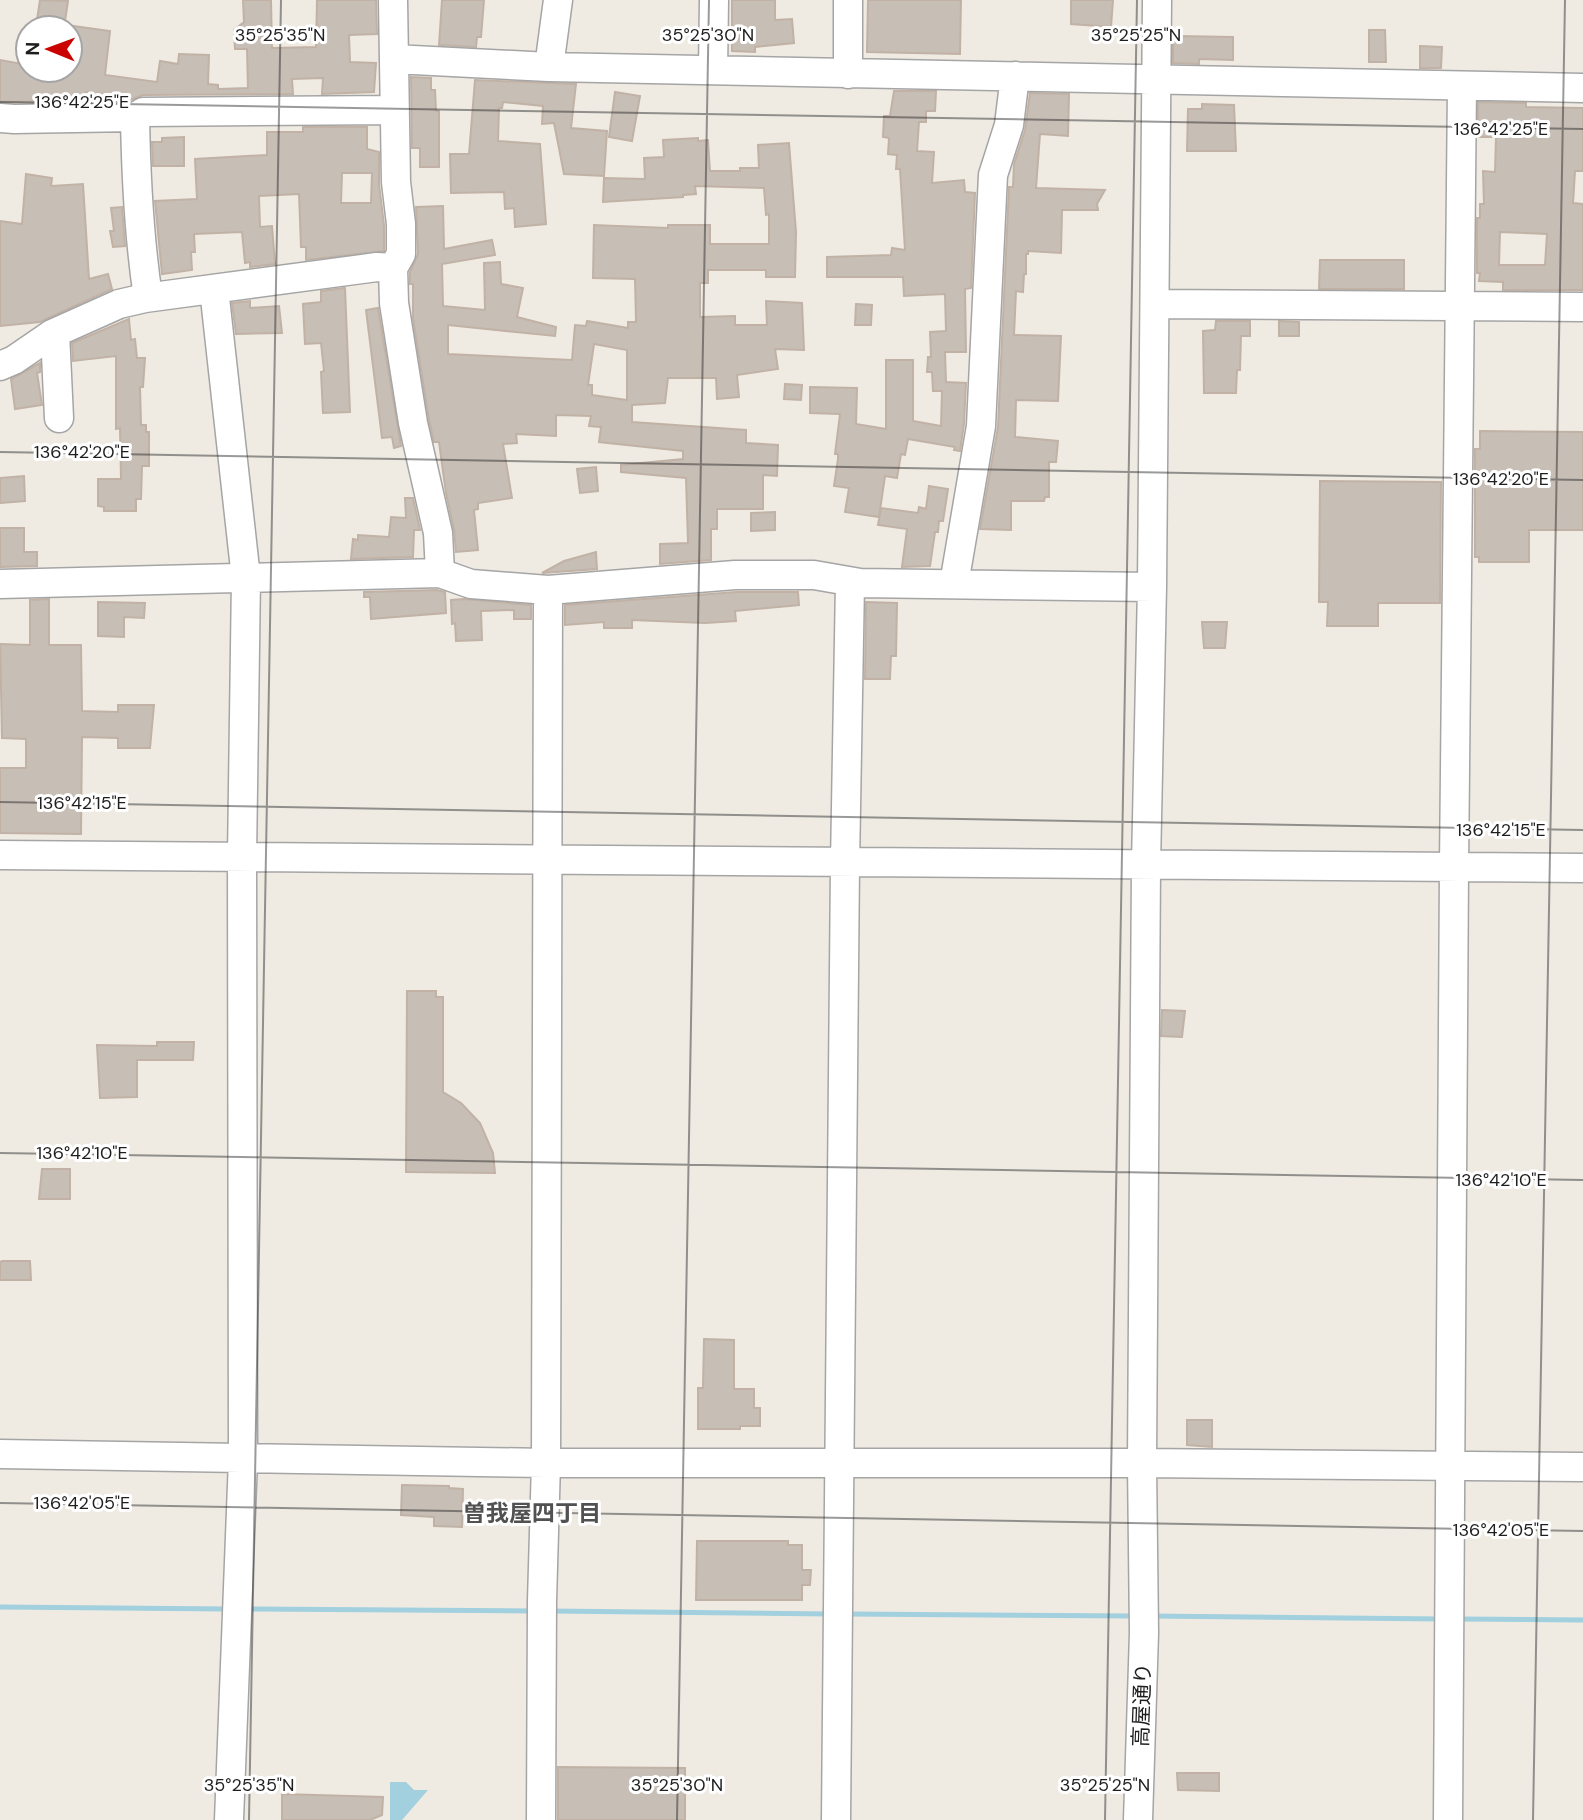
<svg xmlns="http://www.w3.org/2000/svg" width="1583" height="1820" viewBox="0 0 1583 1820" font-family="'DM Sans','Noto Sans JP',sans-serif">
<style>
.water{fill:#a2d0de}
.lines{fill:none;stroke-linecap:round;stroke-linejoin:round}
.stream{stroke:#a2d0de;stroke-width:5}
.building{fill:#c7beb6;stroke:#c1b2a5;stroke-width:2;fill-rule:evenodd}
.minor-casing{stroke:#a5a5a5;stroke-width:31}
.minor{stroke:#fff;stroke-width:28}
.ticks{fill:none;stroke:#1e1e1e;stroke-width:2;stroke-opacity:0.45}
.labels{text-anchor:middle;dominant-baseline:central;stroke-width:6;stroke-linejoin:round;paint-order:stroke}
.street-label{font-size:21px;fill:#1e1e1e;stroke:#fff}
.neighbourhood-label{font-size:23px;font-weight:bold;fill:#515151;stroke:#fff}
.ticks-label{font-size:18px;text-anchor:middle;fill:#1e1e1e;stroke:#fff;stroke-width:6;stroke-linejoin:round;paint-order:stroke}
</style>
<rect width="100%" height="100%" fill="#efebe3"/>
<!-- water -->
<path class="water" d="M390,1782H406L414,1790H428L402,1820H390Z"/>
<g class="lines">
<!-- stream -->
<path class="stream" d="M0,1607L228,1609
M245,1609L532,1611
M549,1611L830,1614
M847,1614L1134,1616
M1151,1616L1442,1619
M1459,1619L1583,1620"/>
</g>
<!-- building -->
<path class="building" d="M40,0L68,1L64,28L36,26Z
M243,0H271L272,48L316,47L317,0H376L377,34L349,35L350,62L376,63L374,92L322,94L323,78L292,79L293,94L143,95L130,100L117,101V96L86,92L85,101L0,102V60L28,65V70H70L73,26L110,31L105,75L157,82L160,61L178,64L179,54L209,55L208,84L218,85V89L248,88L247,49H235L234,30L244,22Z
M442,0H484L481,37H477L476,47L439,45Z
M732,0H775V20L792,19L794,43L755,47V52L732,51Z
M868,0H961L960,54L867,52Z
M1071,0H1113L1111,27L1071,24Z
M1369,30H1385L1386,62H1369Z
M1177,36L1233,37V60L1199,59V64L1173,63V40H1177Z
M1420,46L1442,47L1441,68H1420Z
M411,77L431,78V90H435L436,111H439V167H420V148H412Z
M475,80L576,84L571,128L607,131L604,176L564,174L554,123L542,124L543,106L503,102L502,108H499L498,141L540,144L546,224L515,227L514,208L505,209L504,192L451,193L450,154H469Z
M894,91H936L935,111H926V122H919L917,151L934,152L932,183L964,180L965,192L975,193L971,288L965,289L966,352H945L946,382L966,383L964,424L960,451L954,450L955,447L908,439L905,455L901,454L897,478L885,476L879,517L845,512L849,488L834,486L838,459V454H835L840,414L810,413V387L857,388L856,424L886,429V360H913V421L941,426L942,391H933L932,372H927L928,357H931L930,332L946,331L945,294L904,296L903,277H827V257L891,255L892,248L905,250L900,169H896L897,155L888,154L889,138L883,137L884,116H890Z
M615,92L640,96L632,141L609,137Z
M1030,93L1069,94L1068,136L1040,134L1036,188L1105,190L1097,204L1098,210H1062L1061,253L1028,251V254H1026V274H1024L1023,292L1016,291L1014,335L1061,336L1058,401L1016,400L1015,437L1058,441L1056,462H1049V497H1045L1044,501H1011V530L980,529L998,427L1009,187H1013L1014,164L1025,130Z
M1478,102L1526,103V107L1583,108V171H1575L1573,203L1583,204V290H1503V282L1479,281L1480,273H1477V218H1480V204H1484L1483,171L1495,172L1496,137H1478ZM1500,232L1547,234L1545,265H1499Z
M1202,104L1234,105L1236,151H1187L1188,109H1202Z
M303,127H367V149L379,152V184L384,225V251L306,260V247H301L299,194L259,196L260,227L272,226L275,264L250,267V262L245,263L242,232L194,234L195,252H191L192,270L162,274L155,201L197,199L195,159L267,155V132H303ZM342,173H372L371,203H341Z
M184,137V166H153L152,142H162V138Z
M698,138V141L708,140L710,171H740V168H759L758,145L789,143L796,232L795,277H766V270H708V283H700V317L735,316V325H767L766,301L802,303L804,350L775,349L778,369L737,375L739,397L717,399L716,378H668L665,403L632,405V422L746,430V443L778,445L777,476L763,475V509H717V529H711V560L660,564V544L688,543L686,478L621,472V465L683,459V451L599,442L601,427L589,426L591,416L556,415V436L516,434L517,443L503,444L512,498L478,503V509L474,510L478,550L456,552L454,530L446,493L439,442H434L429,420L413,319V284H410V272L418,254L416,207L443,206L444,249L492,240L495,255L442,264L443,306L485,310L484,263L500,262L501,284L523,288L517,317L556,327L555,336L448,325V354L572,360L575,325L586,326L587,321L628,328V322H636L635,279L593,278L594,225L668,228V225H710V244H769V214L766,215L764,188L695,186L696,194L683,195V197L603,202L604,178L645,179L644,158L664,157L663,140ZM594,344L627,350V400L592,395V385H588Z
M26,174L52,178L51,186L83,184L89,279L108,274L112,289L40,322L0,326V221L22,224Z
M122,207L125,246L113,247L110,231H114L111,208Z
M1320,260H1404V289H1319Z
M345,288L350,412L323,413L321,372L324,371L321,343L305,344L303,304L321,302V291Z
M250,301V308L279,306L282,333L236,334L232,303Z
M856,304L872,305L871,325H855Z
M378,308L401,446L394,448L392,437L382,438L366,310Z
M129,319L131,340L135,339L137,358H145L143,387H140L141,425H146V432H149V466H142L141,499H136V511H104V507L98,506V479H121L120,428L116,429V356L73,361L72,343Z
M1216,321H1250V336H1241L1240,370H1237L1236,393H1204L1203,331L1215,330Z
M1279,321L1299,322V336H1279Z
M40,363V372L37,373L42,405L15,409L11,379Z
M785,384L802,385L801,400L784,399Z
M1480,431L1583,432V530H1529V562H1479V557H1475V449H1480Z
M596,467L598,491L580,493L577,469Z
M24,476L25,501L0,503V478Z
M1320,481L1441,482L1440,603H1378V626H1327L1328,602H1319Z
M929,486L948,489L943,521H939L938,532H935L930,566L902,567L907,529L878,525L881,508L918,513L919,507L926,509Z
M405,498H413L420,530H414L413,557L351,559L353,539L358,540V535L389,537L391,517L406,518Z
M775,512V530L751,531V513Z
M0,528H24V552H37V566L0,567Z
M596,552L597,569L542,573L564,561Z
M437,590L445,592L446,613L371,619L370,597H364V592Z
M736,592H798L799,605L735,611L736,621L705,623L632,620V628H604V622L565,625V605Z
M49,599V645H81L82,711L118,712V705H154L150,748H118V738L82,737L81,834L0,833V768H26V739L2,738L0,644L30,645V600Z
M464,599L531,605V619H514V610L481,611L482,640L456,641L455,623L452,624L451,600Z
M98,602L145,603L144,618L124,617V637L98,636Z
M866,602L897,603L896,656H891L890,679H865Z
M1202,622H1227L1225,648H1204Z
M407,991H436V997H443V1092L461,1103L480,1123L493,1153L495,1173L406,1172Z
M1162,1010L1185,1011L1182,1037L1161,1036Z
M157,1042H194L193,1060H137V1097L100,1098L97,1045L157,1046Z
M42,1169H70V1199H39Z
M2,1261H30L31,1280H0V1262Z
M704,1339L734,1340V1389H754V1408H760V1426H740V1429H698V1388H703Z
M1187,1420H1212V1447L1187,1445Z
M402,1485L449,1486V1488L463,1489L462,1527L434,1526V1517L401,1515Z
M697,1541H788V1545H802V1570H811L810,1585H802V1600H696Z
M558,1767L685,1768V1820H558Z
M1177,1773H1219V1791L1178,1790Z
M282,1794L383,1797L382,1815L370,1820H282Z"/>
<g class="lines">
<defs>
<path id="minor" d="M393,0L396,182L401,224V254L393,268L394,303L413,423L438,533L440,573
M394,59L549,67L1583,88
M549,67L558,0
M713,70L714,0
M848,74V0
M135,117C136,177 139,237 148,297
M0,118L14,119L135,117L143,112L395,110
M214,289L246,578L242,857L243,1459L229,1820
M1155,304L1583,307
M55,333L59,418
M0,366L14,360L52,334L119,304L145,298L377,267L393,268
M0,584L440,573L471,584L548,590L735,575H814L860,583L1152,587
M954,584L981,426L993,175L1009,125L1015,76
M0,855L1583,868
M0,1454L546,1463H1142L1583,1467
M541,1820L542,1601L546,1463L548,590
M836,1820L845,864L850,582
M1138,1820L1144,1633L1142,1463L1146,865L1152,587L1157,0
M1448,1820L1454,868L1462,86"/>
</defs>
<!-- minor casing -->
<use href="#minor" class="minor-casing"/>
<!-- minor -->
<use href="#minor" class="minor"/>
</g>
<!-- ticks -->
<path class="ticks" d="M0,102L1583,129M0,452L1583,480M0,802L1583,830M0,1153L1583,1180M0,1503L1583,1531M249,1820L281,0M677,1820L709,0M1105,1820L1137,0M1533,1820L1565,0"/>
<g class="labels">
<!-- street labels -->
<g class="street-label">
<text transform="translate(1142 1705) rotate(-88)">高屋通り</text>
</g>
<!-- neighbourhood labels -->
<g class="neighbourhood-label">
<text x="532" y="1513">曽我屋四丁目</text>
</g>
</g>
<g class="ticks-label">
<text x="280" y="41">35°25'35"N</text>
<text x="708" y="41">35°25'30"N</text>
<text x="1136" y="41">35°25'25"N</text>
<text x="82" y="108">136°42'25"E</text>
<text x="1501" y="135">136°42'25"E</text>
<text x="82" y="458">136°42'20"E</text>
<text x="1501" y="485">136°42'20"E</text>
<text x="82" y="809">136°42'15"E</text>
<text x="1501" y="836">136°42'15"E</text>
<text x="82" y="1159">136°42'10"E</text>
<text x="1501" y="1186">136°42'10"E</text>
<text x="82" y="1509">136°42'05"E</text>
<text x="1501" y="1536">136°42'05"E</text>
<text x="249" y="1791">35°25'35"N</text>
<text x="677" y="1791">35°25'30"N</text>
<text x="1105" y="1791">35°25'25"N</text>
</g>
<!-- north arrow -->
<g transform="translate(49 49) rotate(271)"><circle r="33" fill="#ffffff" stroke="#a5a5a5" stroke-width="2"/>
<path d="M0-5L12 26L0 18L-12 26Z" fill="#cb0300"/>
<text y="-10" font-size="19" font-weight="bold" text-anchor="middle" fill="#1e1e1e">N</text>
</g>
</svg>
